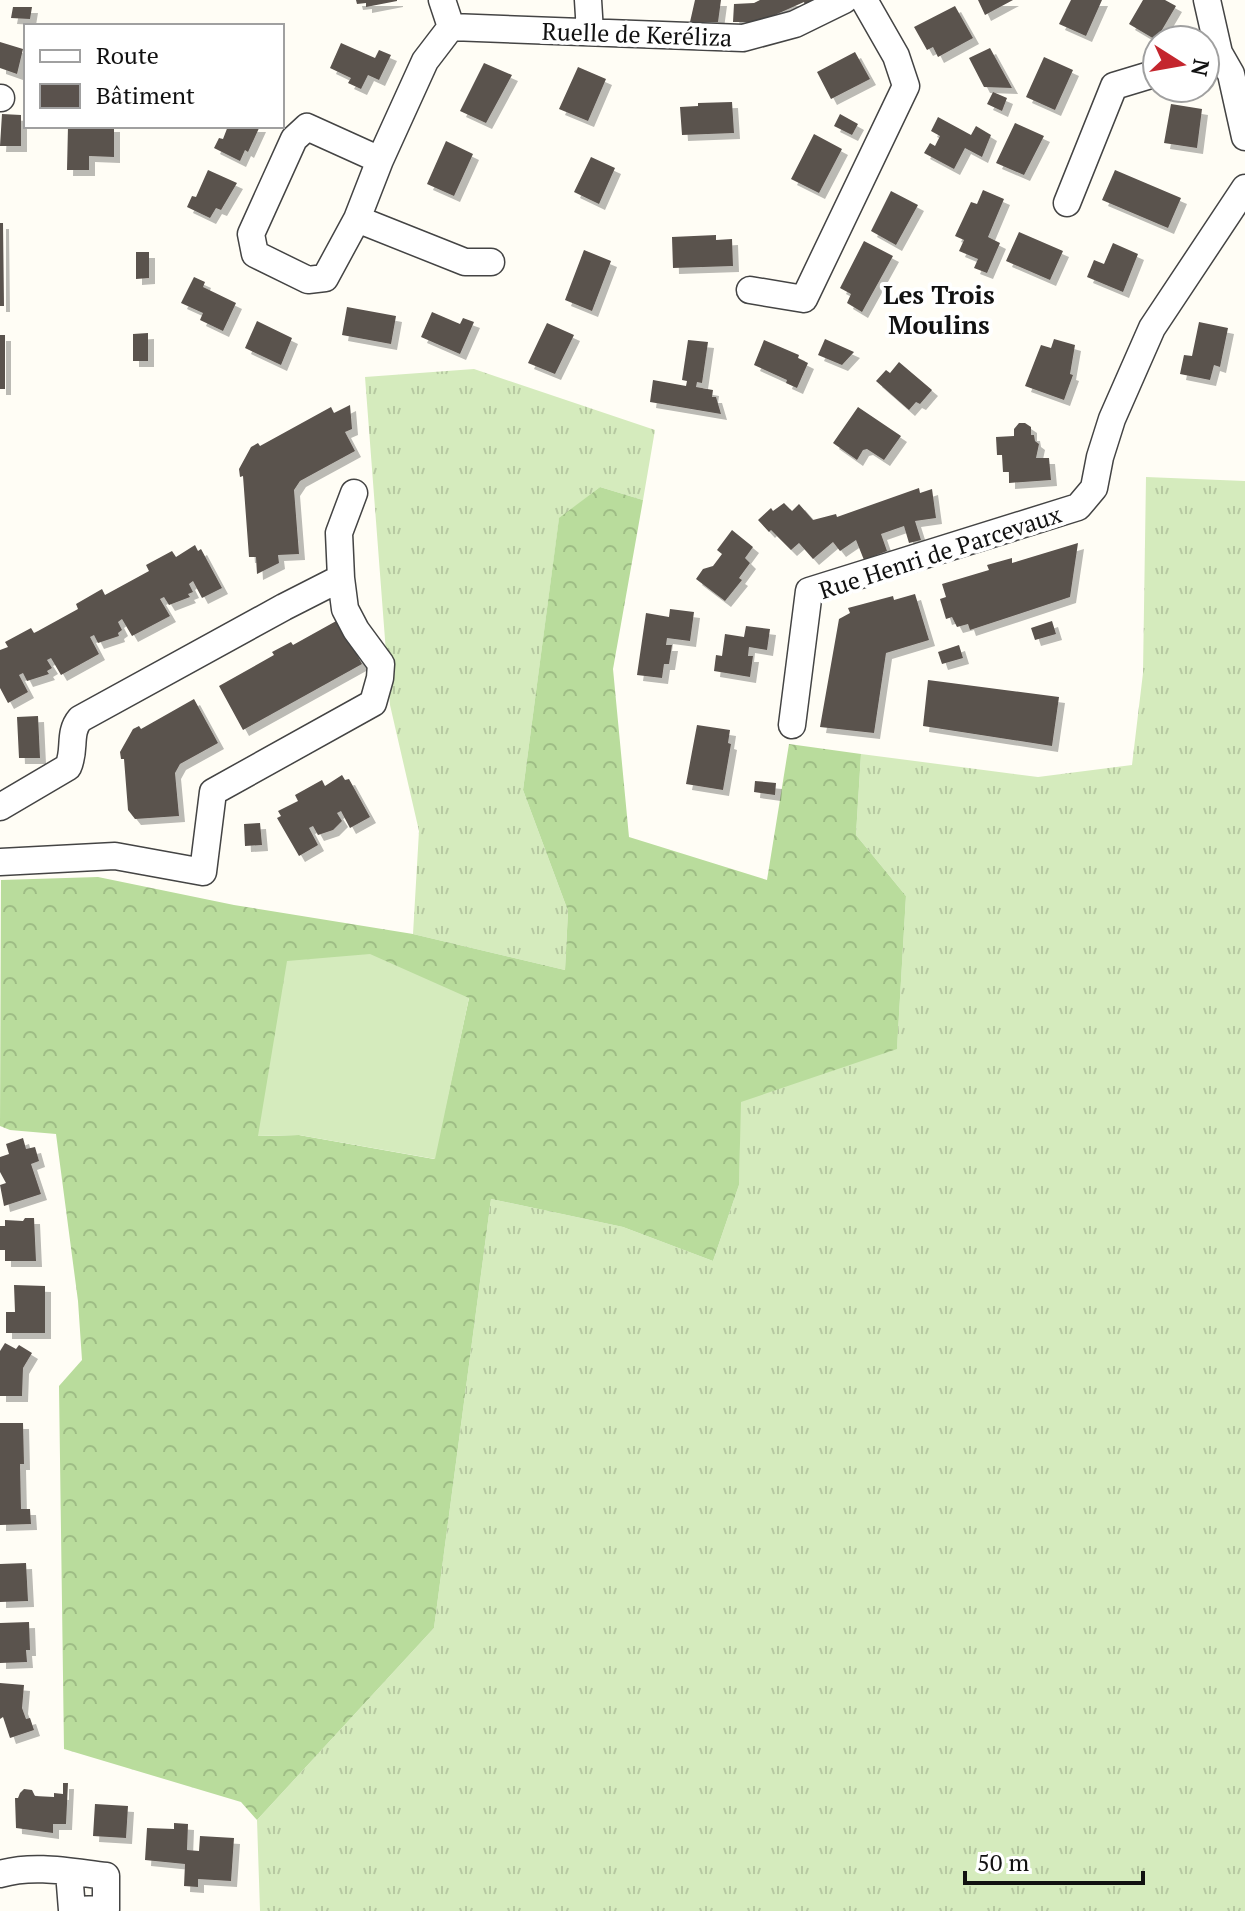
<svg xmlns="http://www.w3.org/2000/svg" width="1245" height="1911" viewBox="0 0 1245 1911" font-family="'PT Serif',serif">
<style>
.grass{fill:url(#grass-tufts)}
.forest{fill:url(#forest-crowns);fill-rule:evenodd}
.garden{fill:#d5ebbd}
.building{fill:#5a524d;filter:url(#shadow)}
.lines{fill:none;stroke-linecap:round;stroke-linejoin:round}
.minor-casing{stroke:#444;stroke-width:29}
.minor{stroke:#fff;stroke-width:26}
.labels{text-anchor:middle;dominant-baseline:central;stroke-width:8;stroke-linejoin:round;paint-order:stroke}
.street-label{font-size:24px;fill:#111;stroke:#fff}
.neighbourhood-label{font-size:26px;font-weight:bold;fill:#111;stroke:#fff}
</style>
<defs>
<pattern id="grass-tufts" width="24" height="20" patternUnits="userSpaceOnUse" patternTransform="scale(2)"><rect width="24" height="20" fill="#d5ebbd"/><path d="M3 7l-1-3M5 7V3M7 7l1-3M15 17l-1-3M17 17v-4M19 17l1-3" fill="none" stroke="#b6c8a1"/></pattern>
<pattern id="forest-crowns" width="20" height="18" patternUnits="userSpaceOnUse" patternTransform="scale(2)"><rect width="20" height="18" fill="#b9dc9c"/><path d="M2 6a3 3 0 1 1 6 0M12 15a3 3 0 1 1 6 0" fill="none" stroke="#9ebc85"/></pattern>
<filter id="shadow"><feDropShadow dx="6" dy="6" stdDeviation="0" flood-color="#0004"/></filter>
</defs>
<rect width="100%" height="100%" fill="#fffdf5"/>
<!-- grass -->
<path class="grass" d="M474,369L655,430L643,500L600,487L559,519L523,790L568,911L565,970L413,934L419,831L390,705L365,377Z
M1146,477L1245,481V1911H260L257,1820L434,1628L491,1199L623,1227L713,1261L739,1185L740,1101L897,1048L906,896L856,835L861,754L1038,777L1132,765L1143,673Z"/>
<!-- forest -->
<path class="forest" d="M600,487L643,500L613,669L629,837L767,880L789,744L861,754L856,835L906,896L897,1049L741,1102L739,1185L713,1261L623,1227L491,1199L434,1628L257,1820L241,1802L64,1749L59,1386L82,1360L78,1301L56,1134L10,1130L0,1126L1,880L98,877L234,905L413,934L565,970L568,911L523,790L559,518ZM469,998L434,1159L299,1135L258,1136Z"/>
<!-- garden -->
<path class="garden" d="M370,954L469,998L435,1159L299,1135L258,1136L287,961Z"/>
<!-- building -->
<path class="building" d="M356,0H397V1L366,7V3L357,4Z
M695,0H721L718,22H690Z
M760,0H816L805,5L804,2L759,22H733L734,4L754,3Z
M978,0H1013L985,15Z
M1071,0H1102L1086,36L1059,24Z
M1143,0H1165L1176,6L1156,40L1129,24Z
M955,6L973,38L938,57L933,47L927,50L914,27Z
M13,7H32L30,19L11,18Z
M0,42L23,49L17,74L0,68Z
M341,43L375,58L379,50L391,55L379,80L368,75L361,89L348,83L351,78L330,68Z
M990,48L1012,88L984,87L969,58Z
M855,52L870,79L831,99L817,72Z
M1044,57L1073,70L1055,110L1026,97Z
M484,63L512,75L486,123L460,111Z
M578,67L606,79L588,121L559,109Z
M993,92L1007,98L1002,111L987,104Z
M732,102L734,133L682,135L680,107L698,106V103Z
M1171,104L1202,109L1197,148L1164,143Z
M2,114L21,115V146H0Z
M840,114L858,124L852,135L834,126Z
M938,117L971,135L976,126L991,135L982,157L965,148L954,169L924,153L930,143L935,146L940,136L931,131Z
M1015,123L1044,136L1024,175L996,163Z
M68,126H114V157L89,156V170H67Z
M228,126H260L248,152L245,150L240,161L214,148L219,138L223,139Z
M814,134L842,149L819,193L791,179Z
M446,141L473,154L454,196L427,184Z
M591,157L615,168L599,204L574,192Z
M208,170L237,183L221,210L216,208L210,218L187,207L192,196L196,197Z
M1115,170L1181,198L1168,228L1102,200Z
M983,190L1004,199L988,237L1000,243L987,273L974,268L978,259L959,251L964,240L955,236L971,202L977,204Z
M891,191L918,205L896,245L871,231Z
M0,223H3L4,306H0Z
M1019,232L1063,251L1050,280L1006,261Z
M716,235V240L732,239L733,266L673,268L672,237Z
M864,241L893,256L862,312L847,303L851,294L840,288Z
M1113,243L1138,254L1123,292L1087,277L1094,260L1104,264Z
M584,250L611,261L592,311L565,300Z
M136,252H149V278L136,279Z
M194,277L205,282L203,287L236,303L223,331L200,320L203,313L181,303Z
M347,307L396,316L391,344L342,335Z
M432,312L460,324L463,318L474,322L460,354L421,337Z
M257,321L292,338L281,365L245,348Z
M1199,322L1228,328L1220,367L1214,365L1210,380L1180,374L1184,355L1192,356Z
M547,323L574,335L555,374L528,363Z
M148,333V361H133V334Z
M0,335H5V389H0Z
M825,339L854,352L842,365L818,355Z
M1054,339L1075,345L1070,374L1073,375L1064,400L1025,386L1041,345L1051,348Z
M688,340L708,342L702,383L697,382L696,387L713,390L712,397H716L721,414L650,402L653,380L686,386L687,381L682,380Z
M764,340L799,355L798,358L808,363L797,388L786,383L787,380L754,365Z
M899,362L932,390L920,404L916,402L909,410L876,381L886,370L890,373Z
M350,405L352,429L345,432L355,451L300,481L294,490L299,554L278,555L279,563L257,574L256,557H249L243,476L240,477L239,469L251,447L258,443L260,446L331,407L334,413Z
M858,407L901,436L884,460L867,449L863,450L857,460L833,443Z
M1019,423H1025L1031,427V435H1034L1035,441L1039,444L1036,458H1049L1051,480L1009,483V472H1003L1002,455H997L996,437L1014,436V429Z
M919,488L920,493L932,489L936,518L915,521L921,540L909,543L904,526L881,534L887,551L864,560L856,540L840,551L833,542L813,559L799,543L791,550L771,530L769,532L758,520L771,508L773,511L784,503L792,511L799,504L813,520L836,514L837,517Z
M732,530L753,547L745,558L750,563L739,578L742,580L725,601L696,579L703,569L713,566L722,554L717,550Z
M1078,543L1070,597L970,630L968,624L957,627L952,617L946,619L940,599L946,597L942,584L989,570L987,565L1012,558V563Z
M195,545L198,551L201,549L222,588L202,598L193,581L189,584L193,592L188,594L190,597L169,605L164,597L160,599L170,616L132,636L122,619L118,622L122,630L118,633L119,636L98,643L94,635L90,637L99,654L61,675L51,658L47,660L52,668L47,671L49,674L27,681L23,673L19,675L28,692L8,703L0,688V650L8,647L5,642L31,628L34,633L38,631L78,609L76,604L102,589L105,595L149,571L146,565L172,551L176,557Z
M915,594L929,640L886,653L874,733L820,727L839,619L850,613L848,608L893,596L894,600Z
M670,609L694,612L690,641L667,638L666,645H672L669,664H664L662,678L637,675L646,613L669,617Z
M338,620L362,664L243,730L219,686L274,655L272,652L291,642L293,645Z
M1052,621L1056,634L1035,640L1031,628Z
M746,626L770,629L767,650L749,647L748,656H753L750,677L714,671L716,655L722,656L725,634L744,637Z
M959,645L963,658L942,664L938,652Z
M928,680L1059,697L1052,746L923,726Z
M194,699L218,743L180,764L175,773L179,816L135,819L128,810L124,759H121L120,752L133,729L139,726L141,729Z
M38,716L40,758H19L17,717Z
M697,725L730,730L728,743L731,744L723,790L686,784Z
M342,775L345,780L349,779L370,817L350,828L341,811L337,813L342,821L333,830L318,835L313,826L309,828L318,845L299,856L277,818L281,816L278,811L298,801L295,795L322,780L325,786Z
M755,781L776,783L775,795L754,792Z
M260,823L262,845L245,846L244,824Z
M23,1138L26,1149L35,1147L39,1161L31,1164L41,1194L4,1206L0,1185L6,1183L0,1172V1157L9,1154L6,1144Z
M25,1218H34L36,1261H5V1250H0V1226H5V1220L23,1221Z
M14,1285L45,1286V1333H6V1312H15Z
M5,1343L16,1349L19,1345L32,1353L23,1368L22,1396H0V1351Z
M0,1423H23L24,1464H20L21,1509H30L31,1524L0,1525Z
M26,1563L28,1601L0,1602V1564Z
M29,1622L30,1650H26L27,1662L0,1663V1623Z
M0,1683L24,1685L22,1708L26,1719L30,1718L34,1730L10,1738L3,1717L0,1719Z
M63,1783H68L66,1824H53V1833L16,1828L15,1798H18L20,1793L24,1789L32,1790L35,1796L54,1797V1793L63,1794Z
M95,1804L128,1806L126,1838L93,1836Z
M174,1823L188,1824L187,1850L199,1851L200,1836L234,1838L231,1881L198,1879V1887L184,1886L185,1864L145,1860L147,1828L174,1829Z"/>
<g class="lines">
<defs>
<path id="minor" d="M442,0L451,27
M588,0L590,32
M1207,0L1219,53L1231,74L1245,137
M451,27L743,38L795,24L844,0
M0,98H1
M307,127L380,160L357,219L325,278L308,280L255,254L251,234L294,139Z
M380,160L425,61L451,27
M1067,203L1114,86L1157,73
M357,219L465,262H491
M750,290L804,299L906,86L896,56L864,0
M792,725L809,591L1078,507L1094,488L1100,457L1112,419L1152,328L1245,188
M0,807L68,767C76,750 68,733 80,719L284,607L341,578
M0,862L115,856L203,872L213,792L373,703L380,678L381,664L356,630L345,609L341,578L339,533L354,493
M0,1874C34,1864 71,1872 106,1876V1909L72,1910L69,1872"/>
</defs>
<!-- minor casing -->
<use href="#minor" class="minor-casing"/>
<!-- minor -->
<use href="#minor" class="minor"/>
</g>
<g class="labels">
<!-- street labels -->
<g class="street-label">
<text transform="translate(637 34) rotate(2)">Ruelle de Keréliza</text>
<text transform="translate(940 552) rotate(-18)">Rue Henri de Parcevaux</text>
</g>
<!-- neighbourhood labels -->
<g class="neighbourhood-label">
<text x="939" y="294">Les Trois<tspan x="939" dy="30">Moulins</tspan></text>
</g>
</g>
<!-- legend -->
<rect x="24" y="24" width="260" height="104" fill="#ffffff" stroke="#a0a0a0" stroke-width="2"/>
<rect x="40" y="50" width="40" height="12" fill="#ffffff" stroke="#a0a0a0" stroke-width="2"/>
<text x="96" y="64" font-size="24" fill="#111111">Route</text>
<rect x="40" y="84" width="40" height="24" fill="#5a524d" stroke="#a0a0a0" stroke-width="2"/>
<text x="96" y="104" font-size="24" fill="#111111">Bâtiment</text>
<!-- north arrow -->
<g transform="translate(1181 64) rotate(101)"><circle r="38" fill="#ffffff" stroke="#a0a0a0" stroke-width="2"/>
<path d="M0-6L14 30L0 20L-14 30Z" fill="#c4262e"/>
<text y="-12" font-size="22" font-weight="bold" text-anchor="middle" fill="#111111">N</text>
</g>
<!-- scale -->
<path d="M965 1871v12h178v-12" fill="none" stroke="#111111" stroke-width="4"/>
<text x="977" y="1871" font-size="24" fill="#111111" stroke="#ffffff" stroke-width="6" paint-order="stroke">50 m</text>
</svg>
